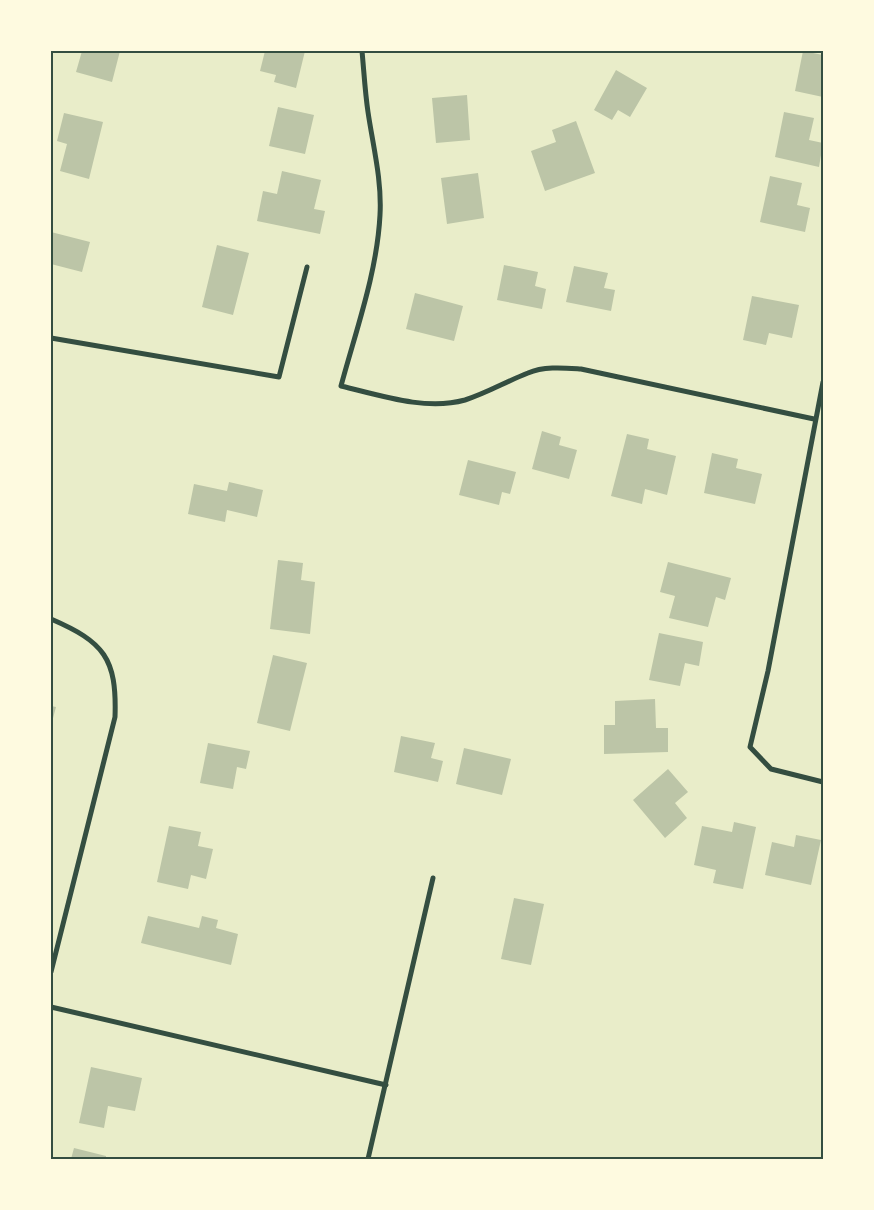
<svg xmlns="http://www.w3.org/2000/svg" width="874" height="1210" viewBox="0 0 874 1210" font-family="Literata,serif">
<style>
.building{fill:#bcc5a7}
.lines{fill:none;stroke-linecap:round;stroke-linejoin:round}
.minor{stroke:#344e41;stroke-width:5}
.neatline{fill:none;stroke:#344e41;stroke-width:2}
</style>
<rect width="100%" height="100%" fill="#e9edc9"/>
<!-- building -->
<path class="building" d="M82,51H120L112,82L76,72Z
M265,51H305L296,88L274,82L276,75L260,71Z
M803,51L823,55V97L795,91Z
M616,70L647,88L630,117L618,110L612,120L594,110Z
M467,95L470,140L436,143L432,98Z
M278,107L314,115L305,154L269,146Z
M784,112L814,118L809,140L823,143L819,167L775,157Z
M64,113L103,122L89,179L60,171L67,144L57,141Z
M576,121L595,173L545,191L531,151L556,142L552,130Z
M282,171L321,180L314,209L325,211L320,234L257,221L263,191L277,194Z
M478,173L484,218L447,224L441,178Z
M770,176L802,183L797,205L810,208L805,232L760,222Z
M51,232L90,242L82,272L51,264Z
M217,245L249,253L233,315L202,307Z
M504,265L538,272L535,286L546,289L542,309L497,300Z
M574,266L608,273L604,288L615,290L611,311L566,302Z
M415,293L463,306L454,341L406,329Z
M752,296L799,305L792,338L769,333L766,345L743,340Z
M542,431L561,437L559,445L577,450L569,479L532,469Z
M627,434L649,439L647,449L676,456L667,495L645,489L642,504L611,496Z
M712,453L738,459L736,468L762,474L755,504L704,493Z
M468,460L516,472L510,494L502,492L499,505L459,495Z
M229,482L263,490L257,517L227,510L225,522L188,514L194,484L227,491Z
M278,560L303,563L301,580L315,582L310,634L270,629Z
M668,562L731,578L725,600L716,597L708,627L669,618L675,596L660,592Z
M659,633L703,642L699,666L685,663L680,686L649,680Z
M273,655L307,663L290,731L257,723Z
M655,699L656,728H668V752L604,754V725H615V701Z
M51,706L56,707L52,722H51Z
M401,736L435,743L431,758L443,761L438,782L394,772Z
M208,743L250,751L246,769L237,767L233,789L200,783Z
M464,748L511,759L502,795L456,784Z
M668,769L688,792L675,803L687,818L665,838L633,800Z
M734,822L756,827L743,889L713,883L716,870L694,865L702,826L732,832Z
M169,826L201,832L198,846L213,849L206,879L191,875L188,889L157,882Z
M796,835L821,840L811,885L765,875L772,842L794,847Z
M514,898L544,904L531,965L501,959Z
M148,916L199,928L202,916L218,920L216,928L238,934L231,965L141,943Z
M91,1067L142,1078L135,1111L108,1106L104,1128L79,1123Z
M74,1148L106,1156V1159H71Z"/>
<g class="lines">
<!-- minor -->
<path class="minor" d="M362,51C364,72 365,92 368,112C373,146 382,180 380,215C377,273 356,330 341,386C379,395 425,411 465,400C487,393 507,381 528,373C544,366 565,368 581,369L814,419
M51,338L279,377L307,267
M823,382L768,671L750,747L771,769L823,782
M51,619C104,642 117,658 115,717L51,972
M51,1007L386,1085
M368,1159L433,878"/>
</g>
<!-- border -->
<rect width="874" height="1210" fill="none" stroke="#fefae0" stroke-width="105"/>
<rect x="52" y="52" width="770" height="1106" class="neatline"/>
</svg>
